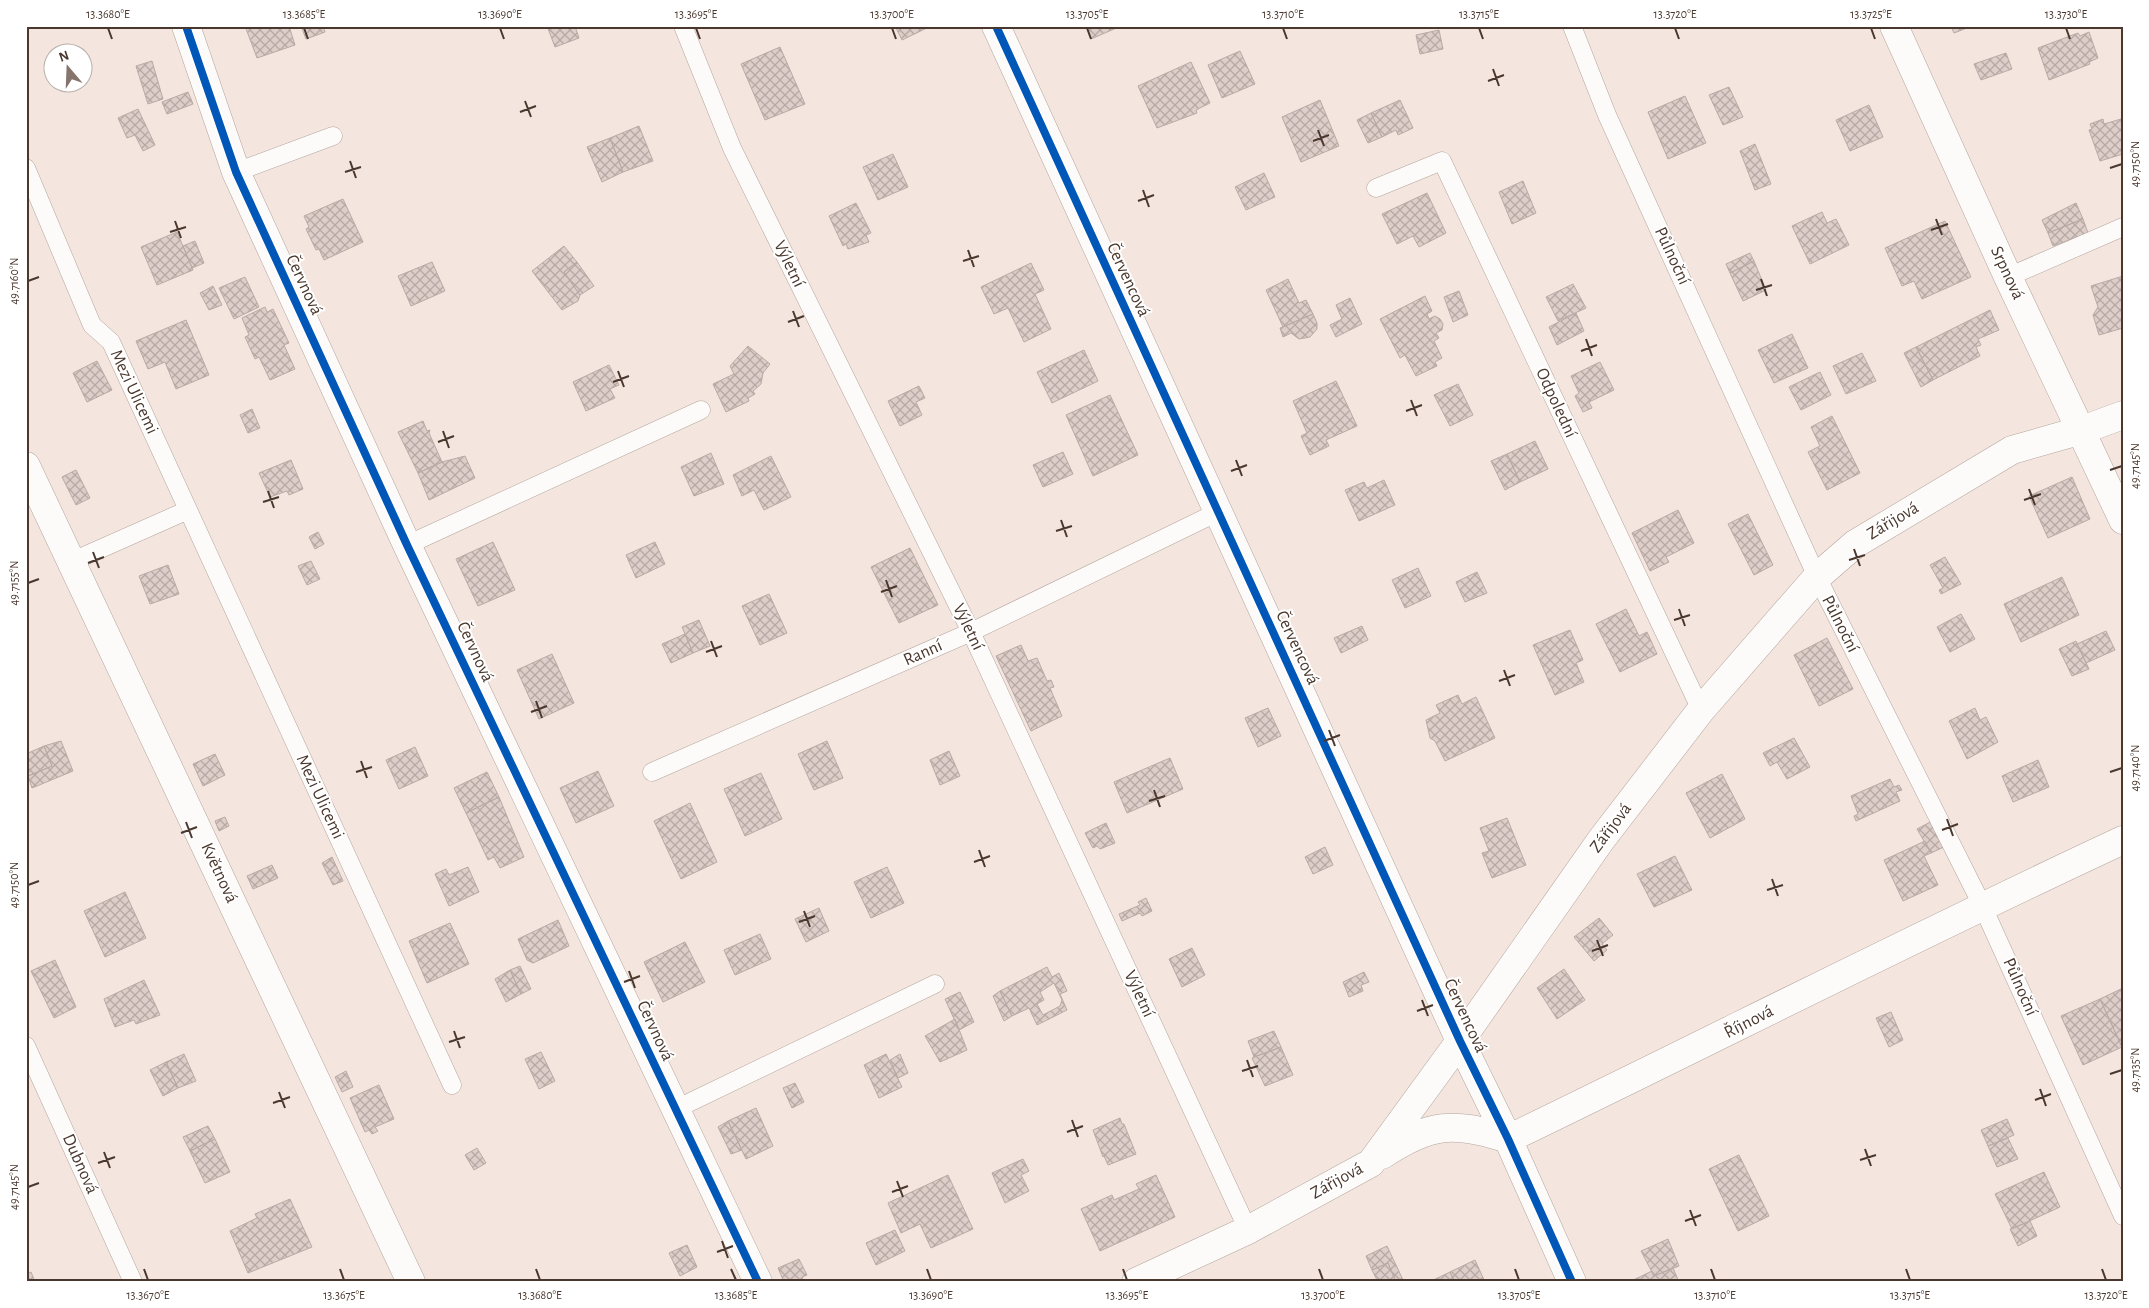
<svg xmlns="http://www.w3.org/2000/svg" width="2149" height="1308" viewBox="0 0 2149 1308" font-family="'Alegreya Sans',sans-serif">
<style>
.building{fill:url(#building-cross-hatch);stroke:#b9aaa5;fill-rule:evenodd}
.lines{fill:none;stroke-linecap:round;stroke-linejoin:round}
.lane-casing{stroke:#b3a59d;stroke-width:19}
.street-casing{stroke:#b3a59d;stroke-width:29}
.lane{stroke:#fdfbfa;stroke-width:18}
.street{stroke:#fdfbfa;stroke-width:28}
.cycleway-casing{stroke:#fff;stroke-width:11}
.cycleway{stroke:#0057b8;stroke-width:8}
.ticks{fill:none;stroke:#4a382e;stroke-width:2}
.labels{text-anchor:middle;dominant-baseline:central;stroke-width:4;stroke-linejoin:round;paint-order:stroke}
.street-label{font-size:18px;fill:#4a382e;stroke:#fff}
.neatline{fill:none;stroke:#4a382e;stroke-width:2}
.ticks-label{font-size:12px;text-anchor:middle;fill:#4a382e}
</style>
<defs>
<pattern id="building-cross-hatch" width="8" height="8" patternUnits="userSpaceOnUse" patternTransform="scale(1.25)"><rect width="8" height="8" fill="#decec9"/><path d="M0 0l8 8M0 8l8-8" fill="none" stroke="#b6a8a4"/></pattern>
</defs>
<rect width="100%" height="100%" fill="#f4e6de"/>
<!-- building -->
<path class="building" d="M245,26H289L295,45L257,58Z
M301,26H323L325,32L306,39Z
M547,26H575L579,38L555,47Z
M895,26H931L902,40Z
M1086,26H1121L1091,39Z
M1951,26H1972L1954,33Z
M1439,30L1443,49L1420,54L1416,35Z
M2089,32L2098,58L2089,62L2090,64L2049,80L2038,48L2078,33L2080,36Z
M780,47L805,104L765,120L741,64Z
M1240,51L1255,84L1222,98L1208,65Z
M2006,53L2012,69L1981,80L1974,64Z
M152,61L163,99L148,104L136,66Z
M1191,62L1210,103L1196,110L1197,113L1157,128L1138,86Z
M1729,87L1743,117L1723,125L1709,95Z
M188,92L193,104L167,114L162,102Z
M1685,96L1706,143L1668,159L1648,112Z
M1320,100L1339,146L1301,162L1282,117Z
M1400,100L1413,128L1398,135L1396,130L1382,137L1371,113Z
M1869,105L1883,137L1850,151L1836,120Z
M138,109L155,145L143,151L135,135L127,138L118,118Z
M1371,113L1382,137L1368,143L1357,120Z
M2103,119L2104,124L2121,119L2123,154L2100,161L2089,130L2092,129L2090,124Z
M639,126L653,161L623,172L610,138Z
M610,138L623,172L602,182L587,147Z
M1755,144L1771,184L1755,190L1740,151Z
M893,154L908,187L878,200L863,167Z
M1264,173L1275,197L1246,210L1235,187Z
M1523,181L1536,213L1512,224L1499,192Z
M1427,193L1446,233L1419,247L1413,236L1397,244L1382,214Z
M343,199L363,242L324,260L319,249L316,250L306,229L309,227L304,216Z
M856,203L871,233L866,235L869,242L848,249L846,244L843,246L829,216Z
M2076,203L2083,219L2048,233L2042,220Z
M1822,212L1827,223L1836,219L1849,245L1810,264L1792,226Z
M2083,219L2088,233L2053,246L2048,233Z
M1945,221L1971,277L1922,299L1914,281L1902,286L1885,248Z
M177,232L193,270L157,285L141,247Z
M195,241L204,263L192,268L183,246Z
M564,246L577,262L564,272L580,295L578,301L562,310L532,271Z
M1750,253L1754,261L1730,273L1726,264Z
M1754,261L1766,290L1743,301L1730,273Z
M432,262L445,291L411,306L398,276Z
M577,262L594,286L580,295L564,272Z
M1031,263L1044,290L1035,294L1051,329L1024,342L1008,308L994,314L981,287Z
M2123,276V328L2099,335L2093,315L2098,307L2091,286Z
M245,277L259,307L234,319L219,288Z
M1288,279L1299,303L1306,300L1313,314L1283,327L1266,290Z
M1573,284L1586,308L1558,321L1546,297Z
M213,286L222,305L209,310L200,293Z
M1459,291L1468,315L1453,322L1444,297Z
M1425,296L1432,311L1427,314L1429,319L1435,316L1440,319L1443,324L1442,330L1436,333L1439,338L1434,341L1442,358L1435,362L1437,366L1416,376L1405,355L1400,358L1380,319Z
M1350,298L1362,324L1336,337L1330,325L1342,319L1336,305Z
M265,307L267,312L273,309L289,343L284,345L295,369L270,380L259,357L255,359L245,337L249,335L242,318Z
M1990,310L1999,330L1978,339L1981,345L1976,347L1980,356L1933,380L1916,347Z
M1576,313L1584,331L1557,345L1549,327Z
M1313,314L1317,323V329L1310,337L1299,339L1291,333L1283,337L1280,328Z
M186,320L209,375L176,389L165,362L148,369L136,341Z
M1792,334L1808,368L1774,383L1758,350Z
M748,346L770,364L763,373L761,384L753,391L755,394L748,398L749,401L726,412L713,384L734,374L730,366Z
M1916,347L1933,380L1921,387L1904,353Z
M1084,350L1098,381L1052,403L1037,372Z
M1862,353L1876,381L1846,394L1833,366Z
M97,361L112,390L87,402L73,373Z
M1600,362L1614,390L1589,402L1592,408L1583,412L1575,396L1579,393L1571,376Z
M609,365L619,385L610,389L615,398L586,411L573,382Z
M1820,372L1831,395L1801,410L1789,387Z
M1336,381L1357,426L1326,440L1329,446L1310,455L1301,436L1307,433L1293,401Z
M1458,384L1473,415L1450,426L1434,395Z
M919,386L925,398L916,402L922,415L900,426L888,401Z
M1110,395L1138,455L1093,476L1066,415Z
M252,409L260,428L248,433L240,415Z
M1832,416L1860,473L1827,490L1808,452L1820,446L1811,427Z
M423,421L427,431L430,430L429,433L442,462L418,473L398,432Z
M1535,441L1548,469L1520,482L1507,454Z
M1063,452L1073,474L1043,487L1033,465Z
M711,453L724,484L694,496L681,467Z
M1507,454L1520,482L1505,490L1491,461Z
M465,456L475,478L429,500L418,473L442,462Z
M771,456L791,497L764,510L754,490L742,496L733,475Z
M291,460L303,489L289,495L287,491L270,497L259,473Z
M76,470L90,498L76,505L62,477Z
M2072,477L2090,519L2048,538L2029,496Z
M1384,480L1395,505L1359,521L1345,490L1364,482L1367,488Z
M1678,510L1694,543L1666,557L1669,562L1650,571L1632,533Z
M1748,514L1773,565L1754,575L1728,524Z
M318,532L324,544L315,549L309,537Z
M493,542L515,590L478,606L456,559Z
M655,542L665,564L636,578L626,555Z
M910,548L938,605L899,623L871,567Z
M1945,557L1961,584L1941,594L1939,590L1943,588L1930,565Z
M311,561L320,579L307,585L298,566Z
M168,565L179,594L150,604L139,576Z
M1418,568L1431,596L1405,608L1392,580Z
M1477,572L1487,593L1465,602L1456,582Z
M2062,577L2079,615L2021,642L2004,604Z
M769,594L787,633L760,645L742,606Z
M1626,609L1639,636L1647,632L1657,654L1620,672L1596,624Z
M1961,614L1975,639L1950,652L1937,627Z
M699,620L710,646L693,653L682,627Z
M1362,626L1368,640L1341,653L1334,638Z
M1570,630L1583,660L1576,663L1584,682L1555,695L1533,645Z
M2106,631L2115,650L2086,663L2077,644Z
M685,634L693,653L671,663L662,644Z
M1827,638L1853,689L1819,706L1794,655Z
M2076,641L2089,669L2072,676L2059,649Z
M1021,645L1028,661L1037,658L1047,681L1051,680L1054,687L1050,688L1062,716L1031,731L996,656Z
M552,654L574,703L539,719L517,670Z
M1458,695L1462,704L1476,697L1495,738L1445,761L1435,741L1430,738L1426,720L1440,713L1436,705Z
M1268,708L1281,736L1258,747L1245,718Z
M1975,708L1980,720L1986,717L1998,742L1967,759L1949,721Z
M1794,738L1810,767L1787,779L1777,762L1770,766L1763,753Z
M61,741L73,771L32,788L28,776L52,766L44,746Z
M827,741L843,778L814,790L798,754Z
M44,746L52,766L28,776L26,754Z
M415,747L428,776L399,789L386,760Z
M949,751L960,776L940,785L930,760Z
M215,754L225,775L203,786L193,764Z
M1170,758L1183,789L1127,813L1114,782Z
M2038,760L2049,787L2013,802L2002,776Z
M598,771L614,806L576,823L560,788Z
M487,772L499,797L466,813L454,788Z
M761,773L782,819L745,836L724,789Z
M1722,774L1745,819L1710,838L1686,793Z
M1890,779L1894,787L1899,785L1902,790L1896,792L1900,801L1856,821L1854,816L1858,814L1851,796Z
M499,797L524,857L500,868L494,857L488,860L466,813Z
M690,803L717,862L681,879L654,821Z
M225,817L229,826L219,831L215,821Z
M1507,818L1526,865L1492,878L1482,853L1489,851L1480,828Z
M1934,820L1946,846L1931,853L1917,829Z
M1106,823L1115,843L1100,849L1097,846L1093,848L1085,833Z
M1925,841L1931,853L1924,856L1938,885L1903,901L1884,860Z
M1325,847L1333,865L1313,874L1305,857Z
M1675,856L1692,890L1654,907L1637,874Z
M332,857L343,881L333,885L322,863Z
M272,865L278,878L253,889L247,876Z
M468,867L479,892L449,906L435,874L446,869L449,875Z
M887,867L904,903L871,918L854,882Z
M125,892L146,938L105,957L84,911Z
M1146,898L1152,911L1142,916L1140,913L1122,921L1119,914L1140,905L1138,902Z
M819,908L829,931L806,942L795,919Z
M1599,918L1613,935L1602,944L1607,950L1594,961L1574,937Z
M558,920L569,946L533,963L527,960L518,939Z
M450,923L469,964L427,983L409,941Z
M760,934L771,959L735,975L724,950Z
M685,942L705,982L663,1002L644,962Z
M1192,948L1205,975L1182,987L1169,959Z
M55,960L76,1007L54,1018L31,971Z
M520,966L531,989L521,994L510,970Z
M1047,967L1052,977L1059,973L1067,991L1060,994L1067,1010L1037,1025L1029,1008L1012,1016L1000,991ZM1054,983L1062,1000L1060,1006L1043,1015L1037,1004L1044,1000L1040,992Z
M1564,969L1585,1000L1557,1019L1537,988Z
M510,970L521,994L506,1002L495,979Z
M1364,972L1369,982L1361,985L1363,991L1349,997L1343,982Z
M144,980L160,1015L136,1024L134,1020L115,1027L104,999Z
M2123,988V1046L2122,1047L2100,999Z
M1000,991L1012,1016L1004,1021L993,996Z
M960,992L974,1022L959,1030L945,999Z
M2100,999L2122,1047L2083,1065L2061,1016Z
M1891,1012L1903,1040L1889,1047L1876,1018Z
M955,1019L967,1050L940,1062L925,1036Z
M1274,1031L1281,1047L1254,1057L1248,1041Z
M1281,1047L1293,1075L1265,1086L1252,1058Z
M541,1052L555,1081L539,1089L525,1059Z
M184,1054L196,1081L178,1088L166,1062Z
M886,1054L902,1087L879,1098L864,1065Z
M900,1054L908,1073L898,1078L890,1060Z
M166,1062L178,1088L163,1096L150,1070Z
M346,1071L353,1087L342,1092L335,1077Z
M795,1083L804,1102L792,1108L783,1088Z
M379,1085L394,1119L375,1127L378,1131L372,1134L369,1130L365,1132L350,1098Z
M756,1108L773,1146L746,1159L728,1121Z
M1120,1118L1122,1124H1124L1136,1154L1108,1165L1104,1156L1103,1157L1093,1130Z
M2007,1119L2014,1135L1988,1146L1981,1130Z
M728,1121L742,1150L731,1154L718,1127Z
M208,1126L215,1139L190,1151L183,1137Z
M2008,1138L2018,1159L1997,1167L1988,1146Z
M215,1139L230,1172L205,1183L190,1151Z
M477,1148L486,1163L474,1170L465,1155Z
M1739,1155L1769,1216L1738,1231L1709,1169Z
M1023,1159L1029,1171L1021,1175L1029,1191L1005,1203L992,1173Z
M2044,1172L2060,1207L2012,1229L1995,1194Z
M948,1175L973,1229L931,1248L920,1224L901,1233L888,1203Z
M1156,1175L1175,1217L1100,1251L1081,1209L1112,1195L1114,1200L1139,1189L1136,1184Z
M290,1199L312,1247L248,1273L230,1231L257,1218L255,1214Z
M2030,1221L2037,1236L2018,1246L2010,1229Z
M895,1230L905,1251L876,1265L866,1243Z
M1668,1239L1679,1266L1654,1276L1641,1251Z
M687,1245L697,1267L680,1276L669,1253Z
M1387,1246L1404,1282H1396L1388,1263L1372,1270L1366,1256Z
M799,1259L807,1275L802,1277L804,1282H784L778,1268Z
M1475,1260L1485,1282H1455L1450,1272Z
M1388,1263L1396,1282H1378L1372,1270Z
M1673,1268L1679,1282H1629L1652,1271L1654,1276Z
M31,1272L35,1282H26V1274Z
M1450,1272L1455,1282H1429Z"/>
<g class="lines">
<defs>
<path id="lane" d="M683,26L732,148L971,632L1248,1230
M1572,26L1607,115L1817,577L1982,905L2123,1216
M26,168L92,325L111,342L452,1085
M236,172L333,136
M1376,188L1442,161L1701,710
M2008,277L2123,227
M407,545L701,410
M73,561L188,510
M652,772L971,632L1218,512
M26,1046L133,1282
M676,1109L935,984"/>
<path id="street" d="M186,26L236,172L407,545L758,1282
M996,26L1460,1041L1508,1139L1572,1282
M1894,26L2008,277L2123,520
M26,466L411,1282
M1382,1155C1430,1123 1454,1121 1508,1139C1713,1040 1916,936 2123,840
M1136,1282L1248,1230L1371,1163L1460,1041L1601,840L1701,710L1817,577L1855,544L2012,450L2082,430L2123,415"/>
</defs>
<!-- lane casing -->
<use href="#lane" class="lane-casing"/>
<!-- street casing -->
<use href="#street" class="street-casing"/>
<!-- lane -->
<use href="#lane" class="lane"/>
<!-- street -->
<use href="#street" class="street"/>
<defs>
<path id="cycleway" d="M186,26L236,172L407,545L758,1282
M996,26L1460,1041L1508,1139L1572,1282"/>
</defs>
<!-- cycleway casing -->
<use href="#cycleway" class="cycleway-casing"/>
<!-- cycleway -->
<use href="#cycleway" class="cycleway"/>
</g>
<!-- ticks -->
<path class="ticks" d="M108,28L112,39M304,28L308,39M500,28L504,39M696,28L700,39M892,28L896,39M1087,28L1091,39M1283,28L1287,39M1479,28L1483,39M1675,28L1679,39M1871,28L1875,39M2066,28L2070,39M1493,69L1499,86M1488,81L1504,75M525,101L531,117M520,112L536,106M1318,130L1324,146M1313,141L1329,135M350,161L356,178M2110,168L2122,164M345,172L361,167M1143,190L1149,207M1138,201L1154,195M1936,219L1942,235M175,221L181,238M1931,230L1948,224M170,232L186,227M968,250L974,267M963,261L979,256M1761,279L1767,296M28,281L39,277M1756,290L1772,285M793,311L799,327M788,322L804,316M1586,339L1592,356M1581,351L1597,345M618,371L624,387M613,382L629,376M1411,400L1417,416M1406,411L1422,405M443,431L449,448M438,442L454,436M1236,460L1242,476M2110,470L2122,466M1231,471L1247,465M2029,489L2035,505M268,491L274,508M2024,500L2041,494M263,502L279,497M1061,520L1067,537M1056,531L1072,526M1854,549L1860,566M93,552L99,568M1849,560L1865,555M88,563L104,557M886,580L892,597M28,583L39,579M881,592L897,586M1679,609L1685,626M1674,620L1690,615M711,641L717,657M706,652L722,646M1504,670L1510,686M1499,681L1515,675M536,701L542,718M531,712L547,706M1329,730L1335,746M1324,741L1340,735M361,761L367,778M356,772L372,767M2110,772L2122,768M1154,790L1160,807M1149,801L1165,796M1947,819L1953,836M186,822L192,838M1942,830L1958,824M181,833L197,827M979,850L985,867M974,862L990,856M1772,879L1778,896M28,885L39,881M1767,890L1783,885M804,911L810,927M799,922L815,916M1597,940L1603,956M1592,951L1608,945M629,971L635,988M624,982L640,976M1422,1000L1428,1016M1417,1011L1433,1005M454,1031L460,1048M449,1042L465,1037M1247,1060L1253,1077M1242,1071L1258,1066M2110,1074L2122,1070M2040,1089L2046,1106M279,1092L285,1108M2035,1100L2051,1094M273,1103L290,1097M1072,1120L1078,1137M1067,1132L1083,1126M1865,1149L1871,1166M104,1152L110,1168M1860,1160L1876,1155M98,1163L115,1157M897,1181L903,1197M28,1187L39,1183M892,1192L908,1186M1690,1210L1696,1226M1685,1221L1701,1215M722,1241L728,1258M717,1252L733,1246M144,1269L148,1280M340,1269L344,1280M536,1269L540,1280M731,1269L736,1280M927,1269L931,1280M1123,1269L1127,1280M1319,1269L1323,1280M1515,1269L1519,1280M1711,1269L1715,1280M1906,1269L1910,1280M2102,1269L2106,1280"/>
<g class="labels">
<!-- street labels -->
<g class="street-label">
<text transform="translate(1672 256) rotate(65)">Půlnoční</text>
<text transform="translate(789 264) rotate(64)">Výletní</text>
<text transform="translate(2007 273) rotate(65)">Srpnová</text>
<text transform="translate(1128 280) rotate(65)">Červencová</text>
<text transform="translate(304 285) rotate(65)">Červnová</text>
<text transform="translate(134 392) rotate(65)">Mezi Ulicemi</text>
<text transform="translate(1556 403) rotate(65)">Odpolední</text>
<text transform="translate(1893 521) rotate(-31)">Zářijová</text>
<text transform="translate(1840 624) rotate(63)">Půlnoční</text>
<text transform="translate(968 627) rotate(64)">Výletní</text>
<text transform="translate(1297 648) rotate(65)">Červencová</text>
<text transform="translate(475 652) rotate(65)">Červnová</text>
<text transform="translate(923 653) rotate(-24)">Ranní</text>
<text transform="translate(320 797) rotate(65)">Mezi Ulicemi</text>
<text transform="translate(1611 828) rotate(-53)">Zářijová</text>
<text transform="translate(219 873) rotate(65)">Květnová</text>
<text transform="translate(2020 987) rotate(66)">Půlnoční</text>
<text transform="translate(1139 994) rotate(65)">Výletní</text>
<text transform="translate(1465 1016) rotate(65)">Červencová</text>
<text transform="translate(1749 1022) rotate(-27)">Říjnová</text>
<text transform="translate(655 1031) rotate(65)">Červnová</text>
<text transform="translate(80 1164) rotate(66)">Dubnová</text>
<text transform="translate(1337 1181) rotate(-29)">Zářijová</text>
</g>
</g>
<!-- border -->
<rect width="2149" height="1308" fill="none" stroke="#ffffff" stroke-width="55"/>
<!-- north arrow -->
<g transform="translate(68 68) rotate(341)"><circle r="24" fill="#ffffff" stroke="#b7afab"/>
<path d="M0-4L9 19L0 12L-9 19Z" fill="#86756c"/>
<text y="-8" font-size="14" font-weight="bold" text-anchor="middle" fill="#4a382e">N</text>
</g>
<rect x="28" y="28" width="2094" height="1252" class="neatline"/>
<g class="ticks-label">
<text x="108" y="18">13.3680°E</text>
<text x="304" y="18">13.3685°E</text>
<text x="500" y="18">13.3690°E</text>
<text x="696" y="18">13.3695°E</text>
<text x="892" y="18">13.3700°E</text>
<text x="1087" y="18">13.3705°E</text>
<text x="1283" y="18">13.3710°E</text>
<text x="1479" y="18">13.3715°E</text>
<text x="1675" y="18">13.3720°E</text>
<text x="1871" y="18">13.3725°E</text>
<text x="2066" y="18">13.3730°E</text>
<text transform="translate(2135 164) rotate(-90)" y="4">49.7150°N</text>
<text transform="translate(14 281) rotate(-90)" y="4">49.7160°N</text>
<text transform="translate(2135 466) rotate(-90)" y="4">49.7145°N</text>
<text transform="translate(14 583) rotate(-90)" y="4">49.7155°N</text>
<text transform="translate(2135 768) rotate(-90)" y="4">49.7140°N</text>
<text transform="translate(14 885) rotate(-90)" y="4">49.7150°N</text>
<text transform="translate(2135 1070) rotate(-90)" y="4">49.7135°N</text>
<text transform="translate(14 1187) rotate(-90)" y="4">49.7145°N</text>
<text x="148" y="1299">13.3670°E</text>
<text x="344" y="1299">13.3675°E</text>
<text x="540" y="1299">13.3680°E</text>
<text x="736" y="1299">13.3685°E</text>
<text x="931" y="1299">13.3690°E</text>
<text x="1127" y="1299">13.3695°E</text>
<text x="1323" y="1299">13.3700°E</text>
<text x="1519" y="1299">13.3705°E</text>
<text x="1715" y="1299">13.3710°E</text>
<text x="1910" y="1299">13.3715°E</text>
<text x="2106" y="1299">13.3720°E</text>
</g>
</svg>
